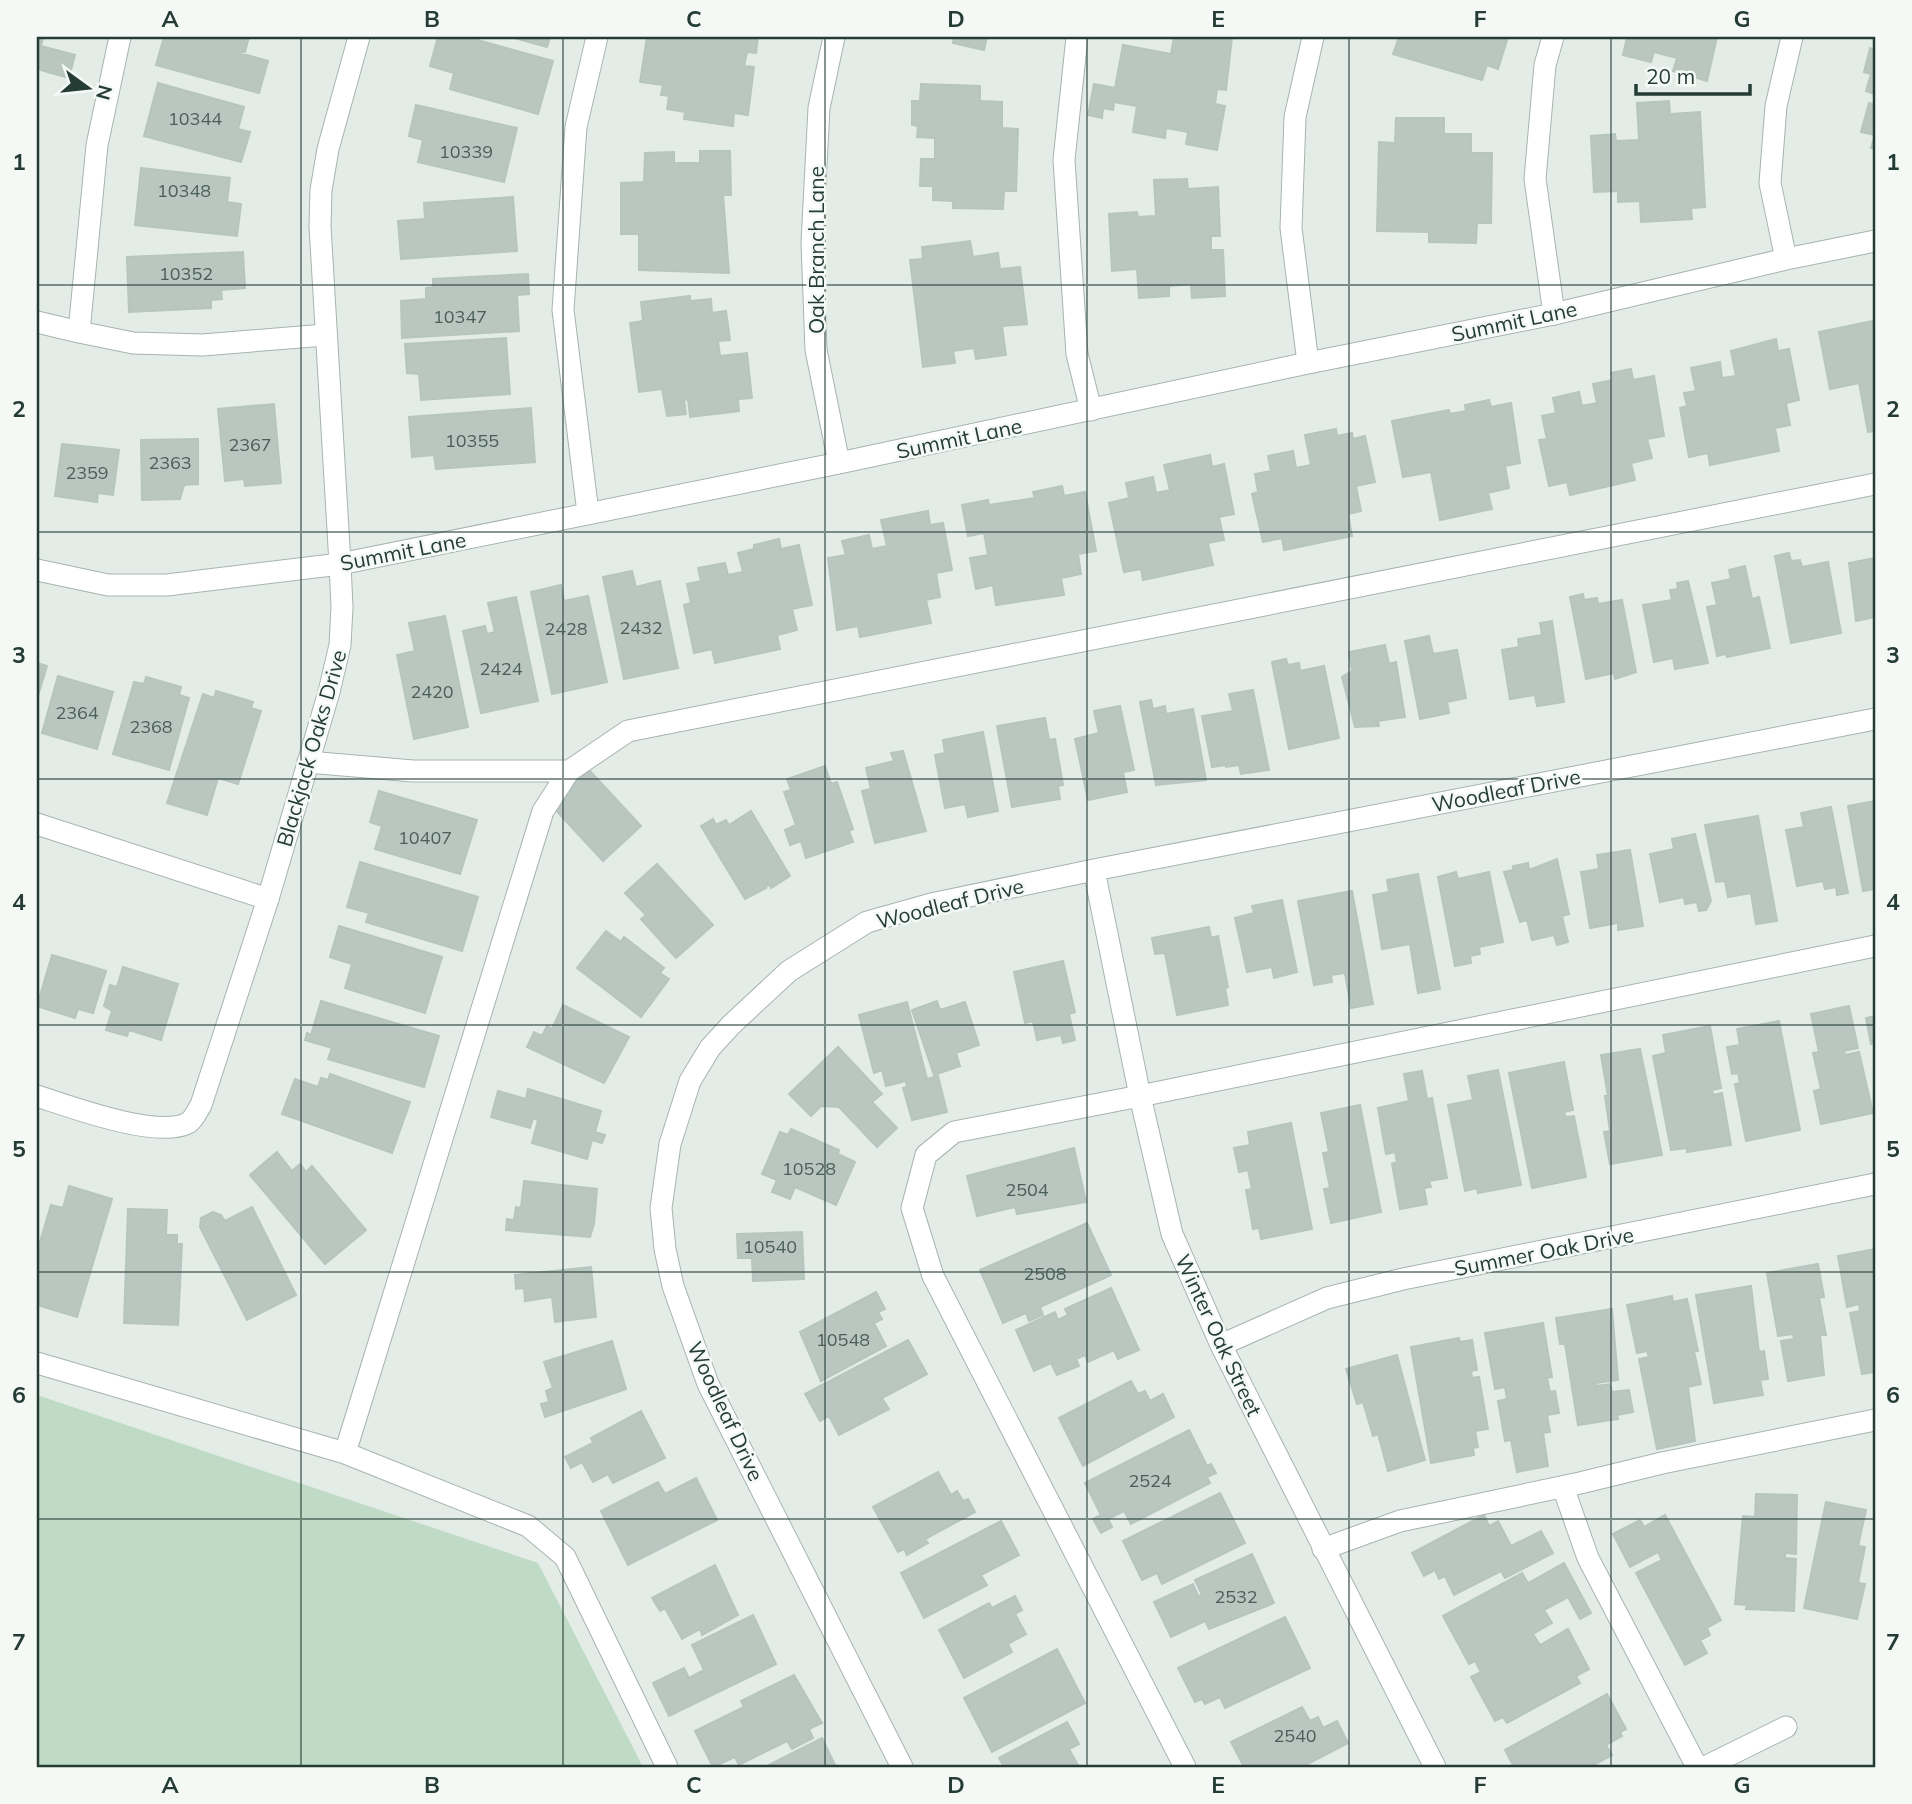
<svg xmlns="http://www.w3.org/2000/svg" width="1912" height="1804" viewBox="0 0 1912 1804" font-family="Mulish,sans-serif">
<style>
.green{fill:#bfdbc5}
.building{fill:#bac7c1;stroke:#b7c5bf;stroke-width:2}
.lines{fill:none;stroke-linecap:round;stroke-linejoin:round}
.lane-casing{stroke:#a7b4af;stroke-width:23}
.street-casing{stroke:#a7b4af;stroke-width:23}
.lane{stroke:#fff;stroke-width:21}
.street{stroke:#fff;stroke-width:21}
.grid{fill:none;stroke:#253c35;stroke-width:2;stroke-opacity:0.55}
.labels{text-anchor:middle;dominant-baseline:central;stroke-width:5;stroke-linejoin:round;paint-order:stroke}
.number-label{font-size:18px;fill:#4a5f58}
.street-label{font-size:21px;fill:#253c35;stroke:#f4f9f6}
.neatline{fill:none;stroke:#253c35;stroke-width:2.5}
.grid-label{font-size:23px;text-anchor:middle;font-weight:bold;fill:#253c35}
</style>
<rect width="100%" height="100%" fill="#e4ece8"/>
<!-- green -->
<path class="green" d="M37,1395L538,1563L643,1767H37Z"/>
<!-- building -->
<path class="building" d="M37,37H43L41,46L75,55L69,78L37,69Z
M164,37H249L245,52L240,53L268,61L259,93L156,65Z
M438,37H467L553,61L538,114L450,89L454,73L430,66Z
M511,37H550L547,47Z
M647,37H758L756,53L747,52L744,66L754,67L748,115L734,113L733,126L684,119L685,112L667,109L669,96L661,95L663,85L640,82Z
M954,37H987L984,50L953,43Z
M1174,37H1232L1226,90L1217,89L1215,104L1225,106L1217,150L1186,144L1188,132L1166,128L1165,138L1133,132L1137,106L1114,102L1113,110L1103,108L1102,118L1088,115L1094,84L1115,88L1123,45L1171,54Z
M1399,37H1508L1498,69L1487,65L1482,80L1393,54Z
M1627,37H1717L1707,81L1673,71L1677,58L1654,52L1651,62L1623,55Z
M1870,48L1875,50V94L1866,91L1871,74L1864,72Z
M158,83L244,107L238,129L250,132L241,162L144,136Z
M921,84L980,86V101L1002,102V128L1018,129L1016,191H1004L1003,209L953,208V201L933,200V186H920L921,159H935V138L917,137L918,126L912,125V101H920Z
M1669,101L1670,114L1700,112L1705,207L1691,208L1692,219L1641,222L1640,201L1618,202V191L1594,192L1591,136L1615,134L1616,141L1639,140L1637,103Z
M1869,103L1875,105V149L1871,148L1875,135L1861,132Z
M416,105L517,128L504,182L418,162L423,140L409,136Z
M1396,118H1444V134H1471V153H1492L1491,223H1477L1476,243L1429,242V232L1377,231L1379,142L1395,143Z
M700,151H730L731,195H723L729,273L639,270V234H621V183L644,182L645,153L674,152V163H700Z
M141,168L230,178L227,202L241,204L237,236L135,225Z
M1187,179L1188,189L1218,187L1220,236H1211V250H1223L1225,296L1192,298L1191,284L1169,286V296L1139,298L1137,269L1112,271L1109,214L1137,212L1138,217L1156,216L1154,180Z
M513,197L517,251L401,259L398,221L425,219L424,203Z
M970,241L973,257L998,253L1000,269L1020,267L1027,324L1002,326L1006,355L976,359L974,348L953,351L955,363L923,367L910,260L923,259L922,247Z
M243,252L245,288L221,290L222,299L211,300V308L129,312L127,257Z
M528,274L529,294L517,295L519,331L402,338L401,301L426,299V288L433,287V279Z
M690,296V301L711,299L712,313L726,311L730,340L718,341L720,356L747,353L752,398L738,399L739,411L690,417L688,399L684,400L686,414L667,416L662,389L639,392L630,323L643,321L641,302Z
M1873,321L1875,330V431L1868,432L1859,383L1830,389L1819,332Z
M506,338L510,394L421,400L419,374L407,373L405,344Z
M1776,339L1778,351L1789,349L1799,400L1786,403L1790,425L1775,428L1779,451L1710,465L1708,453L1689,457L1680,408L1687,406L1684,393L1696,391L1691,368L1720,362L1722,378L1736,376L1731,351Z
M1631,369L1633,380L1654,376L1664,436L1647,439L1652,458L1631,463L1635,480L1570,495L1567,482L1549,486L1539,440L1547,439L1542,416L1556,413L1553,398L1579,392L1582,406L1597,403L1593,384L1613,380L1611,373Z
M1489,400L1491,407L1511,403L1520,463L1505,466L1509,488L1488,493L1492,509L1440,520L1431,472L1403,477L1392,421L1449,410L1450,414L1466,411L1465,405Z
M274,404L281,483L245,486L244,479L225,481L218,409Z
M531,408L535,462L436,469L434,455L412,457L409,417Z
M1336,429L1337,436L1352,433L1353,439L1365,436L1375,482L1356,486L1361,511L1348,514L1352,536L1284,550L1282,538L1263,542L1252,494L1258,492L1255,474L1271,471L1268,456L1293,451L1296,468L1311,465L1305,435Z
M198,439V484L184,485L180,499L142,500L141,440Z
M62,444L119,450L113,495L98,493L97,502L55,496Z
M1210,455L1212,467L1224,464L1234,514L1219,517L1224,540L1208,543L1213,565L1143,580L1141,569L1124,572L1109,503L1129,498L1126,483L1153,477L1156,493L1170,490L1164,465Z
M1062,486L1064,496L1085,492L1096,551L1078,554L1081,574L1061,578L1064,595L996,605L993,585L976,589L970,558L988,555L984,533L968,536L962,505L988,500L989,505L1035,498L1033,492Z
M928,511L930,525L943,523L952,570L936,573L940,597L926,600L931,623L860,637L858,626L837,630L828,558L846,555L842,541L869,535L872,549L887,546L881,520Z
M779,539L781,549L799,545L812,605L792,609L797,630L777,635L780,649L715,663L712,649L694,653L684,605L691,603L687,584L701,581L698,568L725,563L728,575L743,572L738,553L754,549V545Z
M1789,553L1791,561L1800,560L1802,567L1828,562L1841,633L1791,643L1775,556Z
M1875,558V617L1856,621L1849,563Z
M1745,566L1752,599L1759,597L1770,648L1727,657L1726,654L1717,656L1707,607L1717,605L1712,583L1731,579L1729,570Z
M632,571L636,587L660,581L678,668L624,679L603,577Z
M1688,581L1708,663L1675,669L1673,658L1654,662L1643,605L1672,600L1670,590L1678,589L1677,583Z
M561,585L564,601L588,596L607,682L552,694L531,592Z
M1583,594L1584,600L1597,598L1598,604L1622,600L1636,672L1615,679L1614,673L1586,679L1570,597Z
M516,597L538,701L481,713L463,631L485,626L487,634L495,632L488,603Z
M445,616L468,727L414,739L397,655L415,651L409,623Z
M1552,621L1564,702L1537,706L1535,695L1510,699L1502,650L1519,647L1518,639L1542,635L1540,623Z
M1429,636L1433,654L1457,650L1466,698L1447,702L1449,713L1420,719L1405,641Z
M1385,645L1389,664L1396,662L1405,717L1378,721L1379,726L1355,727L1342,677L1352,671L1349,652Z
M1286,659L1288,665L1299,663L1300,671L1324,666L1339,738L1289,749L1272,662Z
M37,663L47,666L37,699Z
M58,676L113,692L97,749L42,733Z
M146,677L181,687L179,695L189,698L169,770L113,754L134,682L144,684Z
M1253,690L1269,770L1241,774L1239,765L1226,767L1225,765L1212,767L1202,716L1233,711L1229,694Z
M216,691L253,702L251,708L261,711L238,784L218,778L207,815L167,803L203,694L214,698Z
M1151,700L1153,709L1165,706L1166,714L1193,709L1206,780L1156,785L1140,702Z
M1120,706L1134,770L1123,772L1127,792L1088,800L1075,739L1099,733L1094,711Z
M1045,718L1049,740L1055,739L1063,785L1058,786L1060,799L1012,807L997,726Z
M983,732L998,811L968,817L965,804L945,808L935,755L945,753L943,740Z
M903,751L926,831L875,843L862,791L871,789L866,768L894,761L891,753Z
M825,766L831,784L837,782L853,829L849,831L853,842L806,858L801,841L790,845L785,830L796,825L784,792L791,790L787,779Z
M589,770L641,826L603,861L551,805Z
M379,791L477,820L460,874L375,849L382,826L370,822Z
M1875,801V889L1863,891L1848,806Z
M1831,807L1848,893L1837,895L1836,887L1825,889L1823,881L1797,886L1786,830L1804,827L1801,813Z
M751,811L790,876L771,888L768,883L766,888L745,899L701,826L713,819L716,825L726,820L729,825Z
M1758,816L1777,921L1756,924L1751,893L1728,897L1725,881L1716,882L1705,825Z
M1695,834L1711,901L1706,910L1699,911L1697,902L1685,904L1684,897L1660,902L1650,854L1674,849L1672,839Z
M1630,850L1643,926L1618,930V923L1590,928L1581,872L1599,869L1597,855Z
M1557,859L1569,914L1562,916L1568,942L1557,945L1554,935L1532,940L1527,920L1520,922L1504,872L1513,870V866L1528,863L1529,870Z
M360,862L478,897L462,951L366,922L369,913L347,907Z
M657,864L713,925L676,958L641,919L646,915L625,893Z
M1456,872L1458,879L1489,872L1503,942L1479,947L1480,954L1470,956L1471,963L1455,966L1438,877Z
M1418,874L1440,989L1418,993L1410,944L1382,949L1373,895L1389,892L1387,880Z
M1352,891L1373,1004L1351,1008L1345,973L1331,975L1332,982L1314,985L1298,901Z
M1282,900L1297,972L1274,978L1272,967L1247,972L1235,918L1254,913L1252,906Z
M339,926L442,957L425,1013L345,988L352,964L330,957Z
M1209,927L1211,938L1218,936L1228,987L1225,988L1228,1005L1177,1015L1165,953L1155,954L1152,938Z
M606,931L621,942L624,937L664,968L660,973L669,979L641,1017L577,968Z
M52,955L106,971L93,1013L78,1009L75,1018L37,1006Z
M1063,961L1075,1012L1069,1014L1075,1040L1063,1043L1061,1035L1037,1040L1033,1021L1025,1023L1014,972Z
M123,967L178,984L161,1040L129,1030L127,1036L106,1030L112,1011L104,1006L110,985L117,987Z
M321,1001L439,1036L424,1087L328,1059L332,1048L305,1040L307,1033L311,1035Z
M937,1001L940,1010L965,1002L979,1045L956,1053L960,1066L934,1075L912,1010Z
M907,1002L927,1079L938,1076L947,1112L912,1120L903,1088L907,1087L906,1081L886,1086L882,1070L874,1073L859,1015Z
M563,1005L629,1037L604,1083L527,1047L534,1032L542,1036L547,1026L552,1029Z
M1849,1006L1858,1048L1844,1051L1845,1055L1859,1052L1873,1113L1821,1124L1814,1091L1821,1089L1813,1053L1819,1052L1811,1014Z
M1875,1016V1043L1871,1044L1866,1018Z
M1779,1021L1800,1130L1746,1141L1735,1084L1740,1083L1738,1073L1732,1074L1727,1047L1740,1045L1737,1029Z
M1710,1026L1721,1088L1712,1090L1713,1095L1722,1093L1731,1145L1687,1152V1148L1671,1150L1653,1056L1666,1053L1663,1035Z
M838,1047L882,1094L872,1102L897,1128L877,1147L839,1107L821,1106L811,1116L789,1094Z
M1640,1049L1662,1155L1610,1164L1604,1132L1610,1131L1605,1096H1608L1601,1055Z
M1564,1062L1573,1110L1564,1112L1566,1117L1574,1116L1586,1177L1532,1188L1509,1073Z
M1498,1070L1521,1185L1478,1193L1477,1188L1465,1191L1448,1105L1473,1100L1468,1076Z
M1422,1071L1427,1099L1432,1098L1447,1178L1429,1181L1431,1187L1424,1188L1427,1204L1400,1209L1392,1164L1397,1162L1395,1152L1386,1154L1378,1108L1409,1101L1404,1074Z
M330,1074L410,1102L392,1153L282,1114L295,1079L318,1087L321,1078L328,1080Z
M528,1089L601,1111L595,1132L605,1135L602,1143L592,1140L587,1159L532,1143L538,1120L533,1118L530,1128L491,1117L498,1091L526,1099Z
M1360,1105L1381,1212L1331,1223L1324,1189L1330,1188L1323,1153L1329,1152L1321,1113Z
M1291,1123L1312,1229L1261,1239L1259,1228L1253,1229L1246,1190L1252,1189L1248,1170L1239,1172L1234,1148L1250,1145L1248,1132Z
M791,1129L839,1150L838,1154L855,1162L836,1205L795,1187L790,1199L772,1192L777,1180L762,1174L780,1132L788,1135Z
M1074,1148L1086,1202L1017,1214L1015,1207L977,1216L967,1176Z
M277,1152L292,1171L300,1164L306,1172L312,1166L366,1230L325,1264L250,1175Z
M524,1181L597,1189L594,1224L590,1237L506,1230L507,1219L514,1220L516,1207L521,1208Z
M69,1186L112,1199L77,1317L37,1305V1252L51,1205L63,1208Z
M252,1207L296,1295L247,1320L200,1227L201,1218L213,1212L221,1215L225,1221Z
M128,1209L167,1210L166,1235H177V1244H182L178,1325L124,1323Z
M1087,1223L1111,1275L1040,1307L1043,1315L1029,1321L1026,1313L1003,1323L980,1270Z
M802,1232L804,1279L753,1281L752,1258H738L737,1234Z
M1875,1249V1372L1862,1374L1850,1313L1860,1311L1859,1304L1847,1307L1838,1256Z
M1818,1264L1824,1297L1819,1298L1826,1335H1820L1824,1375L1788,1381L1781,1341L1794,1339L1793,1334L1778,1336L1767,1273Z
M591,1267L596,1317L555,1322L552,1297L525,1301L524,1288L516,1289L515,1275Z
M1751,1286L1759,1352L1764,1351L1768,1379L1760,1380L1763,1395L1714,1403L1696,1295Z
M1111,1288L1139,1350L1118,1359L1114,1350L1088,1362L1085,1355L1076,1359L1079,1366L1057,1375L1051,1363L1034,1371L1016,1330L1055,1312L1058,1320L1068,1315L1065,1309Z
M876,1292L885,1309L878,1312L882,1319L874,1323L886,1346L821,1381L800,1332Z
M1672,1296L1673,1302L1687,1299L1698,1351H1694L1701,1384L1688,1387L1695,1441L1657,1449L1639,1359L1649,1357L1647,1351L1637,1353L1627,1305Z
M1612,1309L1618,1380L1596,1383V1386L1610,1384L1612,1392L1629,1390L1633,1412L1617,1415L1618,1419L1578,1425L1565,1344H1560L1556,1318Z
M1543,1323L1552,1377L1547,1378L1550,1392L1555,1391L1559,1413L1547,1415L1550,1432L1543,1433L1548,1466L1517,1472L1511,1440L1505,1441L1498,1401L1507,1399L1505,1387L1495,1389L1485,1333Z
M1459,1338L1460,1342L1472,1340L1477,1370L1471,1371L1472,1378L1479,1377L1488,1429L1475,1431L1478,1447L1473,1448L1474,1455L1431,1463L1411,1347Z
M908,1340L927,1374L882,1398L889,1409L839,1435L829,1416L820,1421L805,1394Z
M612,1341L626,1389L545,1417L541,1404L549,1402L546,1391L553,1388L544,1362Z
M1397,1355L1425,1460L1388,1471L1378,1434L1373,1436L1363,1402L1357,1404L1346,1369Z
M1131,1381L1138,1394L1145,1391L1150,1401L1163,1394L1174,1417L1083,1466L1059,1418Z
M641,1411L665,1458L613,1483L608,1474L593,1482L582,1462L571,1468L565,1457L593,1443L591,1438Z
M1189,1430L1207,1466L1211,1464L1216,1473L1207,1477L1210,1483L1131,1524L1124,1511L1108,1519L1112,1527L1101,1533L1093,1519L1101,1515L1085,1483Z
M938,1472L951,1495L957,1491L963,1501L968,1499L975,1512L925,1539L928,1543L907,1555L904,1549L898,1552L873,1507Z
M696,1478L717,1520L628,1565L601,1511L658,1482L665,1494Z
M1220,1493L1245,1543L1162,1584L1157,1573L1142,1580L1123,1541Z
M1756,1494L1797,1495L1796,1554L1785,1553V1558L1796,1559L1794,1611L1746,1609L1747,1605L1735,1604L1743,1516L1755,1517Z
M1826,1502L1866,1510L1858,1546L1865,1547L1858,1583L1865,1584L1857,1619L1804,1608Z
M1484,1515L1489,1526L1498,1521L1511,1546L1541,1531L1553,1553L1505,1578L1501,1571L1454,1595L1445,1576L1439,1579L1435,1570L1424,1576L1412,1553Z
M1665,1515L1721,1620L1707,1628L1710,1635L1700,1640L1707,1653L1685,1665L1636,1573L1662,1560L1658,1552L1630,1567L1613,1534L1640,1520L1644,1527Z
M1001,1521L1019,1555L981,1575L987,1585L924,1618L901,1573Z
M1252,1554L1274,1603L1209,1629L1205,1621L1171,1637L1154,1602L1193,1584L1198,1596L1202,1595L1195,1580Z
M1564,1563L1591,1613L1580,1619L1568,1597L1544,1610L1552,1623L1533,1634L1540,1645L1568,1629L1589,1669L1576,1676L1580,1683L1507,1723L1503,1717L1495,1721L1471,1677L1481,1672L1475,1661L1469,1664L1443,1616L1522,1573L1528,1583Z
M715,1565L738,1615L702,1635L700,1629L682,1639L665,1608L660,1611L652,1598Z
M1015,1596L1022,1610L1015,1614L1026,1634L1008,1644L1012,1652L964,1678L939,1630L989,1603L992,1608Z
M753,1615L776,1664L669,1716L653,1683L684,1668L689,1678L704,1670L692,1645Z
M1285,1617L1310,1668L1225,1708L1220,1697L1205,1704L1202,1699L1195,1702L1178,1668Z
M1057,1649L1085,1703L992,1752L964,1698Z
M794,1675L822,1723L809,1729L813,1738L792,1749L787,1741L739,1765L735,1757L713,1767L695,1731L744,1707L741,1701Z
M1607,1694L1626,1729L1620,1732L1622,1736L1606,1745L1612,1755L1590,1767H1514L1505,1750Z
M1302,1707L1310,1721L1318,1717L1323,1728L1337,1721L1348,1743L1302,1767H1244L1231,1742Z
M1067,1722L1079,1744L1069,1749L1079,1767H1004L999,1758Z
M822,1738L836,1767H765Z"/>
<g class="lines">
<defs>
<path id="lane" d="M120,37L97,145L79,332L133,343L203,345L325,335
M1077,37L1064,160L1077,354L1091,410
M1553,37L1545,65L1535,179L1554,314
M37,322L79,332
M588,513L563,310L576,127L597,37
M308,762L413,771H569
M37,824L268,899
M37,1363L345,1453L528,1526L565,1557L667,1767
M345,1453L543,811L569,771L628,731L1875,484
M1563,1487L1588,1558L1697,1767
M1323,1549L1400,1521L1580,1483L1662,1463L1875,1420
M1185,1767L933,1276L912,1208L926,1155L954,1132L1140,1096L1875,946"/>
<path id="street" d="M834,37L819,108L812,242L816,350L839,463
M1786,259L1770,183L1776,106L1792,37
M1308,363L1291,228L1295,117L1313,37
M37,570L108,585H167L340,564L839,463L1308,363L1554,314L1786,259L1875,241
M1094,870L1140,1096L1172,1234L1221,1345L1435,1767
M37,1096C71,1107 157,1139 188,1123C194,1119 197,1111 201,1105L268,899L329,692L340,645L342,607L340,564L320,226L321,190L328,149L359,37
M1221,1345L1327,1298L1403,1279L1875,1184
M902,1767L708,1384L673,1286L665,1249L661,1208L670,1144L690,1081L710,1048L731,1025L789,971L867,922L931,904L1094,870L1875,719
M1705,1767L1786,1727"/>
</defs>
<!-- lane casing -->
<use href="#lane" class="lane-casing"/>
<!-- street casing -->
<use href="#street" class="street-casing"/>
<!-- lane -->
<use href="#lane" class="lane"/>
<!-- street -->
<use href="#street" class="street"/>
</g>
<!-- grid -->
<path class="grid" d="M301,37V1767M563,37V1767M825,37V1767M1087,37V1767M1349,37V1767M1611,37V1767M37,285H1875M37,532H1875M37,779H1875M37,1025H1875M37,1272H1875M37,1519H1875"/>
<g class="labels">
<!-- number labels -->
<g class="number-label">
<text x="195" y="118">10344</text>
<text x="466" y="151">10339</text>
<text x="184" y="190">10348</text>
<text x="186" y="273">10352</text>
<text x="460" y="316">10347</text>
<text x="472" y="440">10355</text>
<text x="250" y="444">2367</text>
<text x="170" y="462">2363</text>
<text x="87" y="472">2359</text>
<text x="641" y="627">2432</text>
<text x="566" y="628">2428</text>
<text x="501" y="668">2424</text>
<text x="432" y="691">2420</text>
<text x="77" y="712">2364</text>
<text x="151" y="726">2368</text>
<text x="425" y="837">10407</text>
<text x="809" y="1168">10528</text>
<text x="1027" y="1189">2504</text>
<text x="770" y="1246">10540</text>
<text x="1045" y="1273">2508</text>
<text x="843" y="1339">10548</text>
<text x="1150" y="1480">2524</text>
<text x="1236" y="1596">2532</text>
<text x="1295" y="1735">2540</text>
</g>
<!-- street labels -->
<g class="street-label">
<text transform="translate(816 250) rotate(-90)">Oak Branch Lane</text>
<text transform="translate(1514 321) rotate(-12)">Summit Lane</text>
<text transform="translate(959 438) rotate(-12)">Summit Lane</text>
<text transform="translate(403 551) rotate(-11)">Summit Lane</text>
<text transform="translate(311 748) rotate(-74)">Blackjack Oaks Drive</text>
<text transform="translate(1506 790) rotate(-11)">Woodleaf Drive</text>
<text transform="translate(950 903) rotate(-14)">Woodleaf Drive</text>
<text transform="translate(1544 1251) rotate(-11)">Summer Oak Drive</text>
<text transform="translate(1219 1335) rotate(65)">Winter Oak Street</text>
<text transform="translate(726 1411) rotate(65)">Woodleaf Drive</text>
</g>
</g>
<!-- border -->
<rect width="1912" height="1804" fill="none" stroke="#f4f9f6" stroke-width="77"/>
<!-- north arrow -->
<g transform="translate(88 88) rotate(105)" stroke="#f4f9f6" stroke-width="5" paint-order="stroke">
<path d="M0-5L12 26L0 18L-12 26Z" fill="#253c35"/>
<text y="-10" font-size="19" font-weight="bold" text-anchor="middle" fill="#253c35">N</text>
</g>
<!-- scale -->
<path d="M1636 84v10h114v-10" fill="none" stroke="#253c35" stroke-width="3.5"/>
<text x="1646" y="84" font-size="21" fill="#253c35" stroke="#f4f9f6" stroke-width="5" paint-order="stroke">20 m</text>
<rect x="38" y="38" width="1836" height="1728" class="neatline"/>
<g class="grid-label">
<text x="170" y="27">A</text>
<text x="432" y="27">B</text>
<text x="694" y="27">C</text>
<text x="956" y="27">D</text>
<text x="1218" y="27">E</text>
<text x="1480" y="27">F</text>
<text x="1742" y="27">G</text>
<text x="19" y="170">1</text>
<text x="1893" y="170">1</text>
<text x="19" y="417">2</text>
<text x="1893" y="417">2</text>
<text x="19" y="663">3</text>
<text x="1893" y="663">3</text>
<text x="19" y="910">4</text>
<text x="1893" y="910">4</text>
<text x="19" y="1157">5</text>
<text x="1893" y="1157">5</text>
<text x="19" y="1403">6</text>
<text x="1893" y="1403">6</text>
<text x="19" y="1650">7</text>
<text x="1893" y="1650">7</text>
<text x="170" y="1793">A</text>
<text x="432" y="1793">B</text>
<text x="694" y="1793">C</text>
<text x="956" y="1793">D</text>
<text x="1218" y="1793">E</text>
<text x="1480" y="1793">F</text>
<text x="1742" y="1793">G</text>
</g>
</svg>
